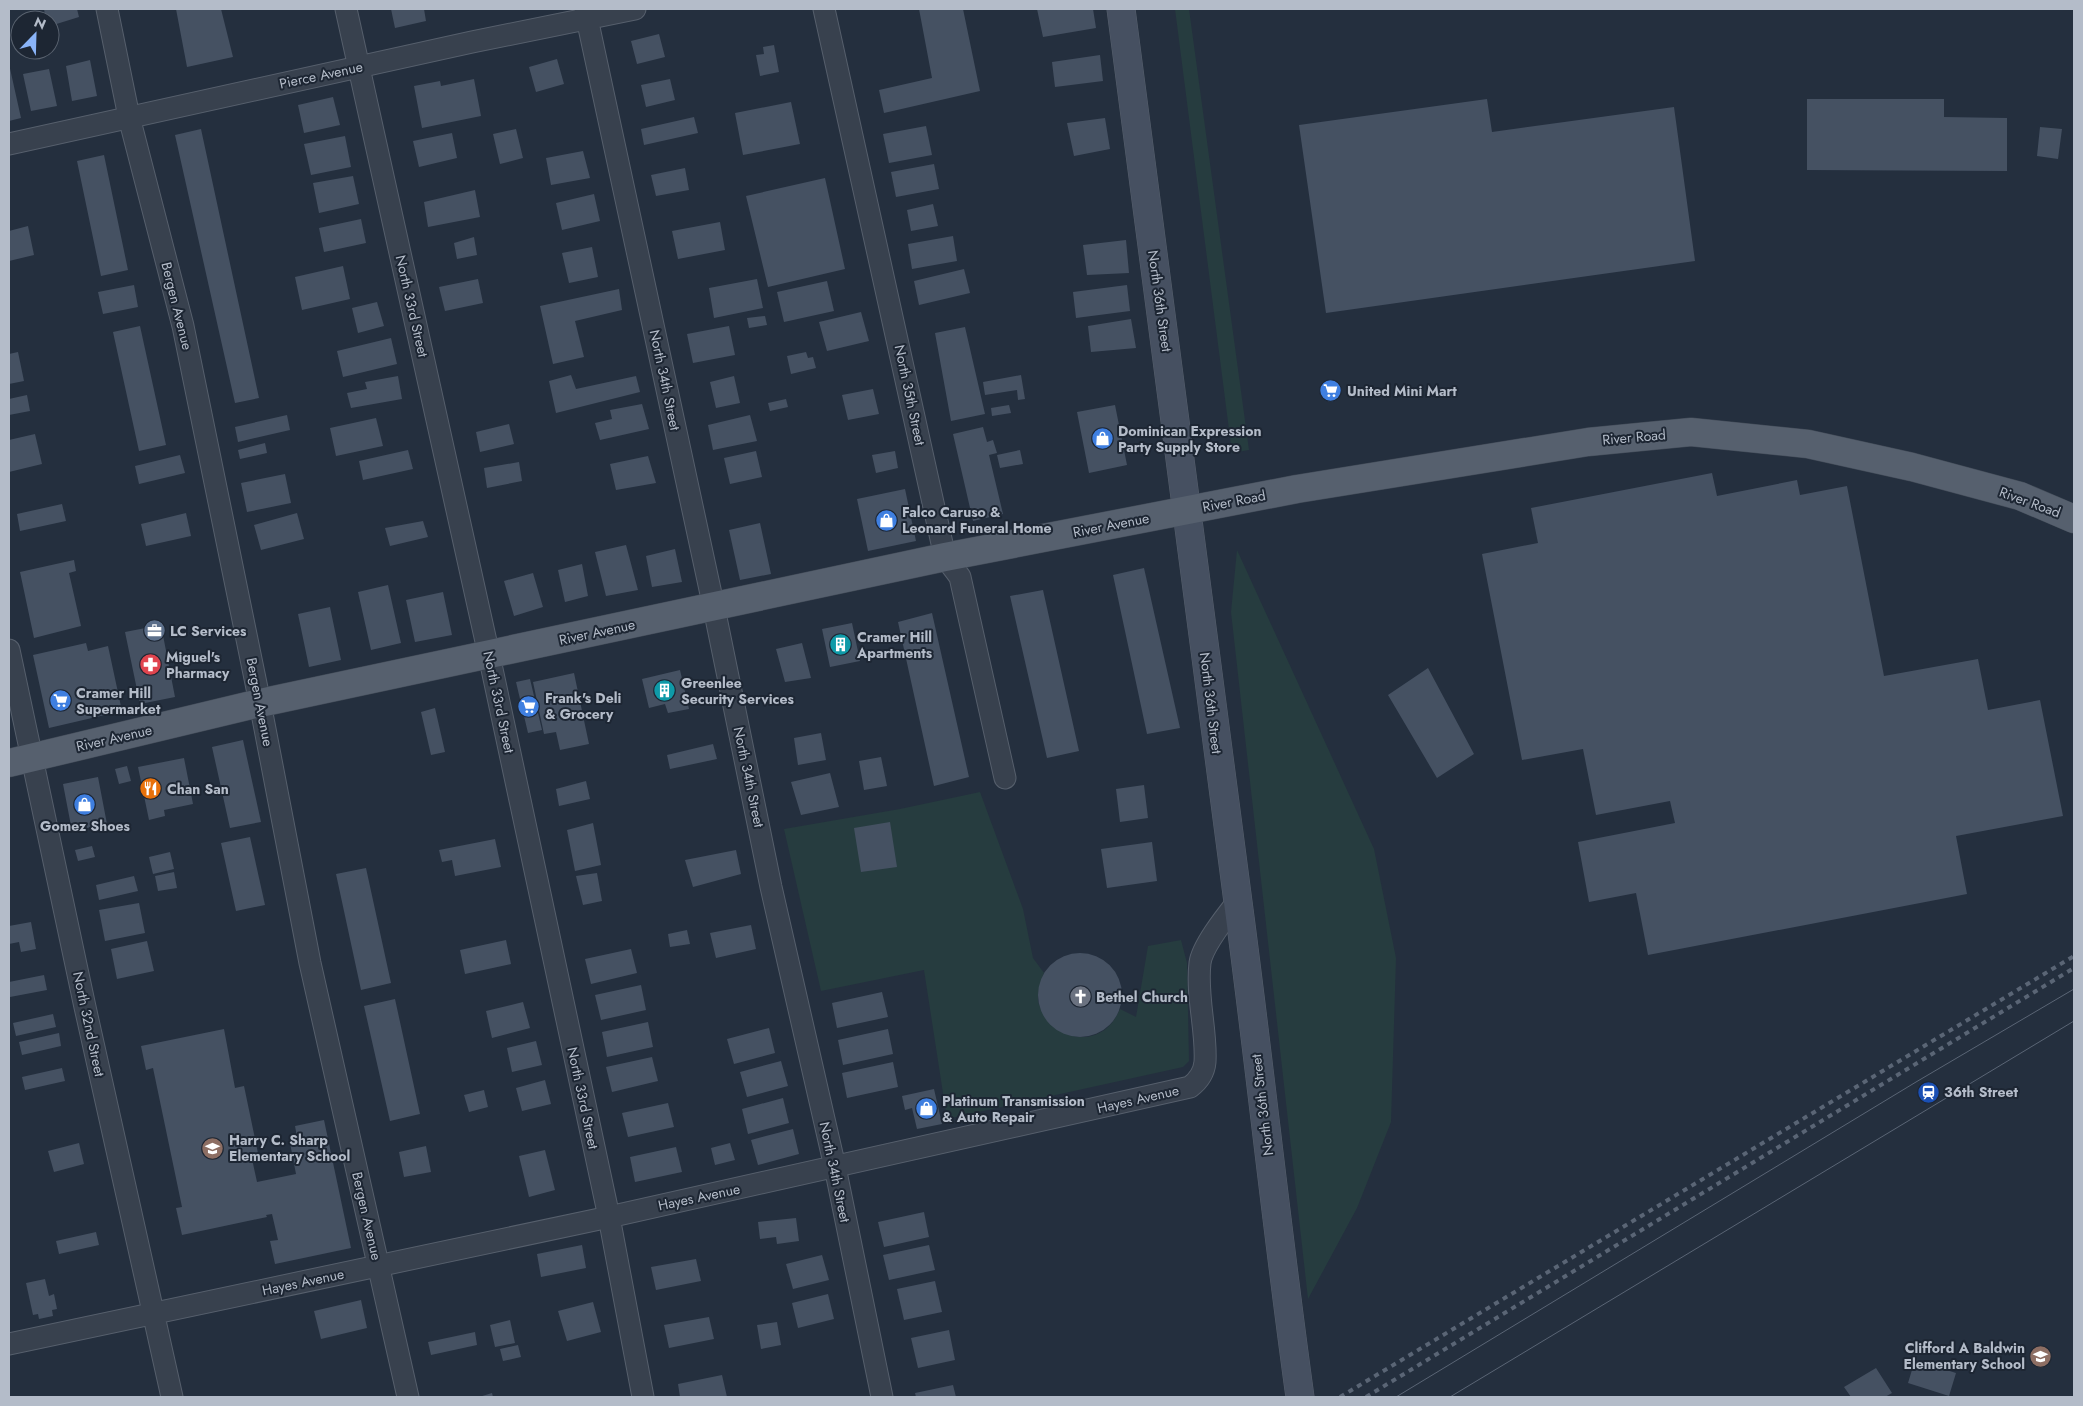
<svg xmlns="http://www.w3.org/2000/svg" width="2083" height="1406" viewBox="0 0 2083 1406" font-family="Jost,sans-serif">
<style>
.green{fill:#263c3f}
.building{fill:#455162}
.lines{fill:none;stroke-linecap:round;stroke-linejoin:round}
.street-casing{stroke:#565f6c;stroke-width:23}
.secondary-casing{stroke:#565f6c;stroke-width:29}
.primary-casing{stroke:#414a57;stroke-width:29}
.street{stroke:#38414e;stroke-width:21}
.secondary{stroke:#465061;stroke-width:28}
.primary{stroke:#56606e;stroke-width:28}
.tram{stroke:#5a6575;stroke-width:1}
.rail{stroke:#5a6575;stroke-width:4;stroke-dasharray:5 5;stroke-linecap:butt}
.labels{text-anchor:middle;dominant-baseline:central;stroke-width:4;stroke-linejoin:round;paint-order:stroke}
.street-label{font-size:14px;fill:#b4bcc9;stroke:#1d2633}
.poi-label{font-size:14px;font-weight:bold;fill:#b4bcc9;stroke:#1d2633;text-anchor:start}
</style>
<rect width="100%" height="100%" fill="#242f3e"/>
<!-- green -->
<path class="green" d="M1175,9H1189L1249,450L1232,453Z
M1237,550L1374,849L1396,958L1391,1122L1357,1208L1308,1299L1231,612Z
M980,792L1023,909L1033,958L1044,973C1041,981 1038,991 1038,999C1038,1005 1043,1012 1046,1017C1060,1038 1090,1045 1109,1026C1114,1021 1117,1015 1120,1009L1136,1017L1148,946L1181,940L1187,963L1189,1061L1183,1067L947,1119L924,970L821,991L784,829L900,809Z"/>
<!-- building -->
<path class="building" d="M44,9H77L79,17L50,26V20H46Z
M176,9H221L233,57L187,67Z
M391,9H424L426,21L395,28Z
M919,9H963L980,91L884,113L879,90L932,78Z
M1037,9H1093L1096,28L1043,37Z
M659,34L665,57L637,64L631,41Z
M774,45L779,72L760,76L756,55L764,54L763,47Z
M1100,55L1103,81L1055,87L1052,62Z
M557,59L564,84L536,92L529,67Z
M90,60L97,96L72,101L66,66Z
M9,64L21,118L9,121Z
M49,69L57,106L31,111L23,74Z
M474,79L481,116L422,128L414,86L440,81L441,86Z
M670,79L675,100L646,107L641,85Z
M333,97L340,125L304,133L298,105Z
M1487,99L1492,132L1674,107L1695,261L1326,313L1299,125Z
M1807,99H1944V117L2007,118V171L1807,170Z
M791,102L800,144L743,155L735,113Z
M694,117L698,133L644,145L641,129Z
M1105,118L1110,149L1074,156L1067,123Z
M926,126L932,155L889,163L883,134Z
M2040,127L2062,129L2058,159L2037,156Z
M201,129L259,398L235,403L175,135Z
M516,129L523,158L500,164L493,134Z
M452,133L457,158L419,167L413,141Z
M345,136L351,167L311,175L304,144Z
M583,151L590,178L551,185L546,158Z
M104,155L128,270L101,276L77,161Z
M934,164L939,189L896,197L891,172Z
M685,168L689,190L656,196L651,175Z
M353,176L359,204L319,213L313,183Z
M825,178L845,269L768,287L746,196Z
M475,190L480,217L428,227L424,202Z
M594,194L600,221L562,230L556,203Z
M933,204L938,226L911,231L907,210Z
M361,219L366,243L324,252L319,228Z
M720,222L725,250L678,259L672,231Z
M28,226L34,255L9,261V231Z
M953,236L957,261L912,269L908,244Z
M474,237L477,255L457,259L454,243Z
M1126,240L1129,273L1087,275L1083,245Z
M592,247L598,277L569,283L562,253Z
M343,266L350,299L302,310L295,277Z
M964,269L970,293L919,305L914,281Z
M478,279L483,303L445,311L439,287Z
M757,279L763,308L714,318L709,288Z
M827,281L834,311L784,322L777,292Z
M134,285L138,307L103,314L98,292Z
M1127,285L1130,311L1076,318L1073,292Z
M619,289L622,310L575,321L584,357L553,364L540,306Z
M377,302L384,326L358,333L352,308Z
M861,312L869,341L827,351L819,322Z
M765,316L767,325L749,328L747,318Z
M1131,319L1136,348L1091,352L1088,326Z
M140,326L166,445L139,451L113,332Z
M729,326L735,355L693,363L687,334Z
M965,327L985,414L951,421L935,333Z
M391,338L397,364L343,377L337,351Z
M18,352L24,381L9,384V354Z
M806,352L808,358L813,357L816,368L791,374L787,356Z
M571,375L576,389L636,376L640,392L556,413L549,381Z
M1021,375L1025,399L1018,400L1017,390L985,395L983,382Z
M398,376L402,399L351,408L347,393L367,389L365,382Z
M734,376L740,403L716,408L710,382Z
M873,389L879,414L848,420L842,395Z
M27,395L30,411L9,415V399Z
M786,399L788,407L770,411L768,403Z
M642,404L649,429L600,440L595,423L612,419L610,410Z
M1009,405L1011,413L992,416L991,408Z
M1115,405L1127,465L1089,473L1077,412Z
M287,415L290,430L238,442L235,427Z
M750,415L757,441L713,450L708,425Z
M376,418L383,446L336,456L330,428Z
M509,424L514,444L480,452L476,432Z
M983,427L987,442L993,440L997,453L989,455L1003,514L973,521L953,434Z
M35,434L42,464L9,472V440Z
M265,443L267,453L240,459L238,450Z
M408,450L413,469L363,480L359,461Z
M1020,450L1023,464L1000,468L997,455Z
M756,451L762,477L730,484L724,458Z
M895,451L898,468L876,473L872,455Z
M180,455L185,473L139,484L135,466Z
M648,456L656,483L616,490L610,464Z
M519,462L522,481L487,488L484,468Z
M1712,473L1717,496L1797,480L1800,495L1847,486L1884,676L1978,659L1988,710L2040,700L2063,816L1956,836L1967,894L1648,955L1636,893L1589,902L1578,842L1675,823L1670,801L1596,815L1583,749L1522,760L1482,554L1538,543L1531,508Z
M285,474L291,503L247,512L241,483Z
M905,489L916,541L868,551L857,499Z
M62,504L66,521L20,531L17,514Z
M186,513L191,536L146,546L141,524Z
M297,513L304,539L261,550L254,525Z
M423,521L428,537L390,546L385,528Z
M760,523L771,574L740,580L729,530Z
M626,545L638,590L606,596L595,552Z
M675,549L682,582L652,587L646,556Z
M74,560L76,571L69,573L81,626L34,638L20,572Z
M582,564L588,596L565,602L558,570Z
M1144,568L1180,728L1147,734L1113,575Z
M533,573L543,607L514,616L504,581Z
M388,585L401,643L371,650L358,592Z
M1043,590L1079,751L1047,758L1010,596Z
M443,592L452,635L415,642L406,600Z
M330,607L341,660L309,667L298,614Z
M932,613L969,777L934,786L898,622Z
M852,623L860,661L830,667L822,629Z
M161,625L175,697L140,704L125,632Z
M86,643L88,651L108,646L122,711L49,728L33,655Z
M802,643L811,678L785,682L776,649Z
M1428,668L1474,754L1437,778L1388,695Z
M680,670L689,709L668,713L665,704L649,708L642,679Z
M574,673L589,744L560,750L556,732L544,734L533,682Z
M530,679L542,730L528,733L516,682Z
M435,708L445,752L431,755L421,712Z
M821,733L826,760L798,765L794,738Z
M243,740L261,822L230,828L212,747Z
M713,744L717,759L670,769L667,755Z
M881,757L887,786L864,790L859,761Z
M184,758L193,804L164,810L165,816L149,820L138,767Z
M127,766L131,781L119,784L115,769Z
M830,773L839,807L801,815L791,782Z
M98,777L107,824L72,831L63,784Z
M586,781L590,799L559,806L556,789Z
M1144,785L1148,818L1120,822L1116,789Z
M890,822L897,867L861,872L854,828Z
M593,823L601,865L575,871L567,830Z
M250,837L265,905L236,911L221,843Z
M495,839L501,867L455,876L452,860L442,862L439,850Z
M1152,842L1157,881L1107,888L1101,849Z
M92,846L95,857L78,861L75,850Z
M736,850L741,874L693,887L685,860Z
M170,852L174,869L153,874L149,857Z
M366,868L391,983L361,990L336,874Z
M174,872L177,888L158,891L155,876Z
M597,873L602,901L583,905L576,876Z
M134,876L138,891L99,900L96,885Z
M139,903L145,933L105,941L99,910Z
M31,922L36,949L21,952L19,942L9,944V926Z
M751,925L756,949L716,958L710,933Z
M687,930L690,944L670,947L668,934Z
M506,940L511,964L465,974L460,950Z
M147,941L154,971L117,979L111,949Z
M631,949L637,973L591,984L585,959Z
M1038 995a42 42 0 1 1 84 0a42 42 0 1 1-84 0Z
M44,975L47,990L10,997L9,982Z
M641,985L646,1010L601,1020L595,995Z
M882,992L888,1017L837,1028L832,1003Z
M395,999L420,1114L390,1121L364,1006Z
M523,1002L530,1028L492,1038L486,1011Z
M53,1014L56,1027L16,1036L13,1023Z
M648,1022L653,1047L607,1057L602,1032Z
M769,1028L775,1053L734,1064L727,1039Z
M224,1029L235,1088L244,1086L259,1158L252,1159L257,1182L296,1174L289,1138L297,1137L295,1126L324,1120L351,1248L275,1264L270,1241L278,1240L272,1214L266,1215L267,1217L182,1235L176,1208L182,1207L153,1068L146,1070L141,1046Z
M888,1029L893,1054L843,1065L838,1040Z
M59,1033L61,1046L22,1055L19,1042Z
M536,1041L542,1065L512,1072L507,1048Z
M652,1057L658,1081L612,1092L606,1067Z
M781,1061L788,1086L747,1097L740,1072Z
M893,1062L898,1087L847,1098L842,1073Z
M62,1068L65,1081L25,1090L22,1077Z
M545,1080L551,1104L522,1111L516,1088Z
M934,1089L942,1124L917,1129L912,1108L905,1110L902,1096Z
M484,1090L488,1107L469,1112L464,1095Z
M783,1098L789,1123L748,1134L742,1109Z
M668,1103L674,1127L628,1137L622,1113Z
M793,1129L799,1154L758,1165L751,1140Z
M79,1143L84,1164L54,1172L48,1151Z
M730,1143L735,1160L715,1165L711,1148Z
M426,1146L431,1172L404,1177L399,1152Z
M676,1147L682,1172L635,1182L630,1157Z
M545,1150L555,1190L529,1197L519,1156Z
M924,1212L929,1237L884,1247L878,1222Z
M796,1218L799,1241L777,1244L776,1237L760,1239L758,1222Z
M96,1232L99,1245L59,1254L56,1241Z
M582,1245L586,1268L541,1277L537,1254Z
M929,1245L935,1270L889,1280L883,1255Z
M822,1255L829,1280L793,1289L786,1264Z
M696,1259L701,1281L656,1290L651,1267Z
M45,1279L49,1296L54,1294L57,1309L52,1310L53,1316L39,1319L38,1314L33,1315L26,1283Z
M935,1281L942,1312L904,1320L897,1289Z
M828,1294L834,1319L798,1328L792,1303Z
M361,1300L367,1328L321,1339L314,1311Z
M593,1302L601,1332L567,1341L558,1311Z
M709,1317L714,1339L669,1348L664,1325Z
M510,1320L515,1343L495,1347L490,1325Z
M777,1322L781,1345L761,1349L757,1325Z
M949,1330L955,1360L918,1368L911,1338Z
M475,1332L477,1345L431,1355L428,1342Z
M518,1345L521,1357L503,1361L500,1349Z
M1915,1360L1956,1373L1949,1396L1908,1383Z
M1876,1368L1892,1393L1885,1397H1851L1844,1387Z
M722,1375L727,1397H680L678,1384Z
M953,1385L956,1397H916L915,1393Z
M492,1393L493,1397H479Z"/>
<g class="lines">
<defs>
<path id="street" d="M107,9L129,117L183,326L260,703L310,963L408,1397
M346,9L489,655L609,1217L643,1397
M585,9L714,608L771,887L835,1167L882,1397
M824,9L945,557L960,577L1005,778
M9,144L472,42L635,9
M9,650L85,1007L172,1397
M9,1344L609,1217L1190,1087C1198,1081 1204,1073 1205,1062C1207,1031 1196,996 1200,963C1202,946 1227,915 1238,901"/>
<path id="secondary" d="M1121,9C1160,306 1198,604 1238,902C1260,1067 1277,1232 1300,1397"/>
<path id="primary" d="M9,763L260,703L945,557L1297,489L1588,442L1691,432L1808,444L1912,467L2020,496L2074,519"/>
</defs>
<!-- street casing -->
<use href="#street" class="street-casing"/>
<!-- secondary casing -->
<use href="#secondary" class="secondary-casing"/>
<!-- primary casing -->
<use href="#primary" class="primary-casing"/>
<!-- street -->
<use href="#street" class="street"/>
<!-- secondary -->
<use href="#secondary" class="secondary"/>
<!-- primary -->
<use href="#primary" class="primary"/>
<!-- tram -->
<path class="tram" d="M1396,1397L1916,1082L2074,989
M1450,1397L2074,1021"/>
<!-- rail -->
<path class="rail" d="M1340,1397L2074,956
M1366,1397L2074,968"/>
</g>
<!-- icons -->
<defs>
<symbol id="supermarket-disc" viewBox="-11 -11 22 22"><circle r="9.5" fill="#3f7fe0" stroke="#1d2633"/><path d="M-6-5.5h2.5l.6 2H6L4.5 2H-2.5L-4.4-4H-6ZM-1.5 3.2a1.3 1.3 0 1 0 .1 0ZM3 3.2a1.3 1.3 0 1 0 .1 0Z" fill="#fff"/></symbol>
<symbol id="shop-disc" viewBox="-11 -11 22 22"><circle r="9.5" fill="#3f7fe0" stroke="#1d2633"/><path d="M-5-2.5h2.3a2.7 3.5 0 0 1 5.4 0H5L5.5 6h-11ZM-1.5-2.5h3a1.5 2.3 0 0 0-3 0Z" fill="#fff"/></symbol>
<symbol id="office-disc" viewBox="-11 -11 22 22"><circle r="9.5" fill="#5c6f8a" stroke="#1d2633"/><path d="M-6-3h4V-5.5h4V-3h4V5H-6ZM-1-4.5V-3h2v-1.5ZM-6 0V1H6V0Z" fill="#fff"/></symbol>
<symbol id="building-disc" viewBox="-11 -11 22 22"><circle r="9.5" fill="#0f9aa8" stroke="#1d2633"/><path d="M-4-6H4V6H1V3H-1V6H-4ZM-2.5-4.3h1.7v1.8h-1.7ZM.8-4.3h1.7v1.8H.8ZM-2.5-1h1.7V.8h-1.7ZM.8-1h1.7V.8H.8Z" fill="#fff"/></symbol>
<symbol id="pharmacy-disc" viewBox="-11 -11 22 22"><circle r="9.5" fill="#e0444e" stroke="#1d2633"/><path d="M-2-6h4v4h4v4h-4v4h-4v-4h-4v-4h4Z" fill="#fff"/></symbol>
<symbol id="restaurant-disc" viewBox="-11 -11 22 22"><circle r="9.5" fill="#e8710a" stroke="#1d2633"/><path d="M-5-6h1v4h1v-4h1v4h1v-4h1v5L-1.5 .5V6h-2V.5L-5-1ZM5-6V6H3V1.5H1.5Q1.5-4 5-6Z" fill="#fff"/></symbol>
<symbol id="church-disc" viewBox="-11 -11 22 22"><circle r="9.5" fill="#6b7280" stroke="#1d2633"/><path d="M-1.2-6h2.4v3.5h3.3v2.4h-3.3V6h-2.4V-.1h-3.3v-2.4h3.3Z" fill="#fff"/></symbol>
<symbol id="station-disc" viewBox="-11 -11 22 22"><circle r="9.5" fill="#1a4fb4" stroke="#1d2633"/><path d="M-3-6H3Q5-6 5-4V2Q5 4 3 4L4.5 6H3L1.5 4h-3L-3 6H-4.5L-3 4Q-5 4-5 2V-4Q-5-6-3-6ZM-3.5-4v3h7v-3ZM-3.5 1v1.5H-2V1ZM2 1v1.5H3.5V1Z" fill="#fff"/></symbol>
<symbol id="school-disc" viewBox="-11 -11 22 22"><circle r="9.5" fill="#8d6e63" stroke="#1d2633"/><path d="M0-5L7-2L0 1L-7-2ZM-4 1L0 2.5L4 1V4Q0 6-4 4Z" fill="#fff"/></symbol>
</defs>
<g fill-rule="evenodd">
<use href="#supermarket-disc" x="1318" y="378" width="25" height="25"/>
<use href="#shop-disc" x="1090" y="426" width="25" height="25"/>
<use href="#shop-disc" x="874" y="508" width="25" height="25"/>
<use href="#office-disc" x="142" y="618" width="25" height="25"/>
<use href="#building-disc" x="828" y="632" width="25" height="25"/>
<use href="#pharmacy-disc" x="138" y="652" width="25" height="25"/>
<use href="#building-disc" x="652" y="678" width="25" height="25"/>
<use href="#supermarket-disc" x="48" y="688" width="25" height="25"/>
<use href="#supermarket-disc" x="516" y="694" width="25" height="25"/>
<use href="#restaurant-disc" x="138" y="776" width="25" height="25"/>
<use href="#shop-disc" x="72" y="792" width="25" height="25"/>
<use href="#church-disc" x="1068" y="984" width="25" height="25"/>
<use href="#station-disc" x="1916" y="1080" width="25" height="25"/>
<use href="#shop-disc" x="914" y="1096" width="25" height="25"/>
<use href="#school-disc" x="200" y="1136" width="25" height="25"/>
<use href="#school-disc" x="2028" y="1344" width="25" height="25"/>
</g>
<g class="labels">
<!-- street labels -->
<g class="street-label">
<text transform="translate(321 75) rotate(-12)">Pierce Avenue</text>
<text transform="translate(1160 301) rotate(82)">North 36th Street</text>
<text transform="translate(177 306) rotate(76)">Bergen Avenue</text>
<text transform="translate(412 306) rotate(77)">North 33rd Street</text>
<text transform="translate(665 380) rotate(78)">North 34th Street</text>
<text transform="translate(910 395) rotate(78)">North 35th Street</text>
<text transform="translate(1634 437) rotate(-5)">River Road</text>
<text transform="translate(1234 501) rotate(-11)">River Road</text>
<text transform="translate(2030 502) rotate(20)">River Road</text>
<text transform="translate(1111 525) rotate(-11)">River Avenue</text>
<text transform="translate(597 632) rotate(-12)">River Avenue</text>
<text transform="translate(260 702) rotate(79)">Bergen Avenue</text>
<text transform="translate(499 702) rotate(78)">North 33rd Street</text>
<text transform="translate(1211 703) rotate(83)">North 36th Street</text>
<text transform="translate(114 738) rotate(-13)">River Avenue</text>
<text transform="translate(749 777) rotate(78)">North 34th Street</text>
<text transform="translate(89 1024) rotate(78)">North 32nd Street</text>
<text transform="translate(583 1098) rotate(78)">North 33rd Street</text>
<text transform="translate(1138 1099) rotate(-13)">Hayes Avenue</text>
<text transform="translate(1262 1105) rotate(-97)">North 36th Street</text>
<text transform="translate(835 1172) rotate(78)">North 34th Street</text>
<text transform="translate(699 1197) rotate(-12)">Hayes Avenue</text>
<text transform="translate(367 1216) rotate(77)">Bergen Avenue</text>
<text transform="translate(303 1282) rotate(-12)">Hayes Avenue</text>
</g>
<!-- poi labels -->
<g class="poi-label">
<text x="1347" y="391">United Mini Mart</text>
<text x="1118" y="431">Dominican Expression<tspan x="1118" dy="16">Party Supply Store</tspan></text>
<text x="902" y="512">Falco Caruso &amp;<tspan x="902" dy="16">Leonard Funeral Home</tspan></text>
<text x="170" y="631">LC Services</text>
<text x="857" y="637">Cramer Hill<tspan x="857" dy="16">Apartments</tspan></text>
<text x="166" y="657">Miguel's<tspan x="166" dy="16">Pharmacy</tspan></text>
<text x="681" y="683">Greenlee<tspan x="681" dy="16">Security Services</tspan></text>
<text x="76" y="693">Cramer Hill<tspan x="76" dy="16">Supermarket</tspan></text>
<text x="545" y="698">Frank's Deli<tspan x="545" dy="16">&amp; Grocery</tspan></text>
<text x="167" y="789">Chan San</text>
<text x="85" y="826" text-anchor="middle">Gomez Shoes</text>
<text x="1096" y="997">Bethel Church</text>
<text x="1944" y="1092">36th Street</text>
<text x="942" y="1101">Platinum Transmission<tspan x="942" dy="16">&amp; Auto Repair</tspan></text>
<text x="229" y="1140">Harry C. Sharp<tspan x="229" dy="16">Elementary School</tspan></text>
<text x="2025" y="1348" text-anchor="end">Clifford A Baldwin<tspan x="2025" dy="16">Elementary School</tspan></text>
</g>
</g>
<!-- border -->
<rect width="2083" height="1406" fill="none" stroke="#b4bcc9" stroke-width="20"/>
<!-- north arrow -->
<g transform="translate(35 35) rotate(23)"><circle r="24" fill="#1d2633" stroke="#59626f"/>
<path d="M0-4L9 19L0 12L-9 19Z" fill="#8ab4f8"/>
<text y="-8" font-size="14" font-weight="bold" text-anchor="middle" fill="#b4bcc9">N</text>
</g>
</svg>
